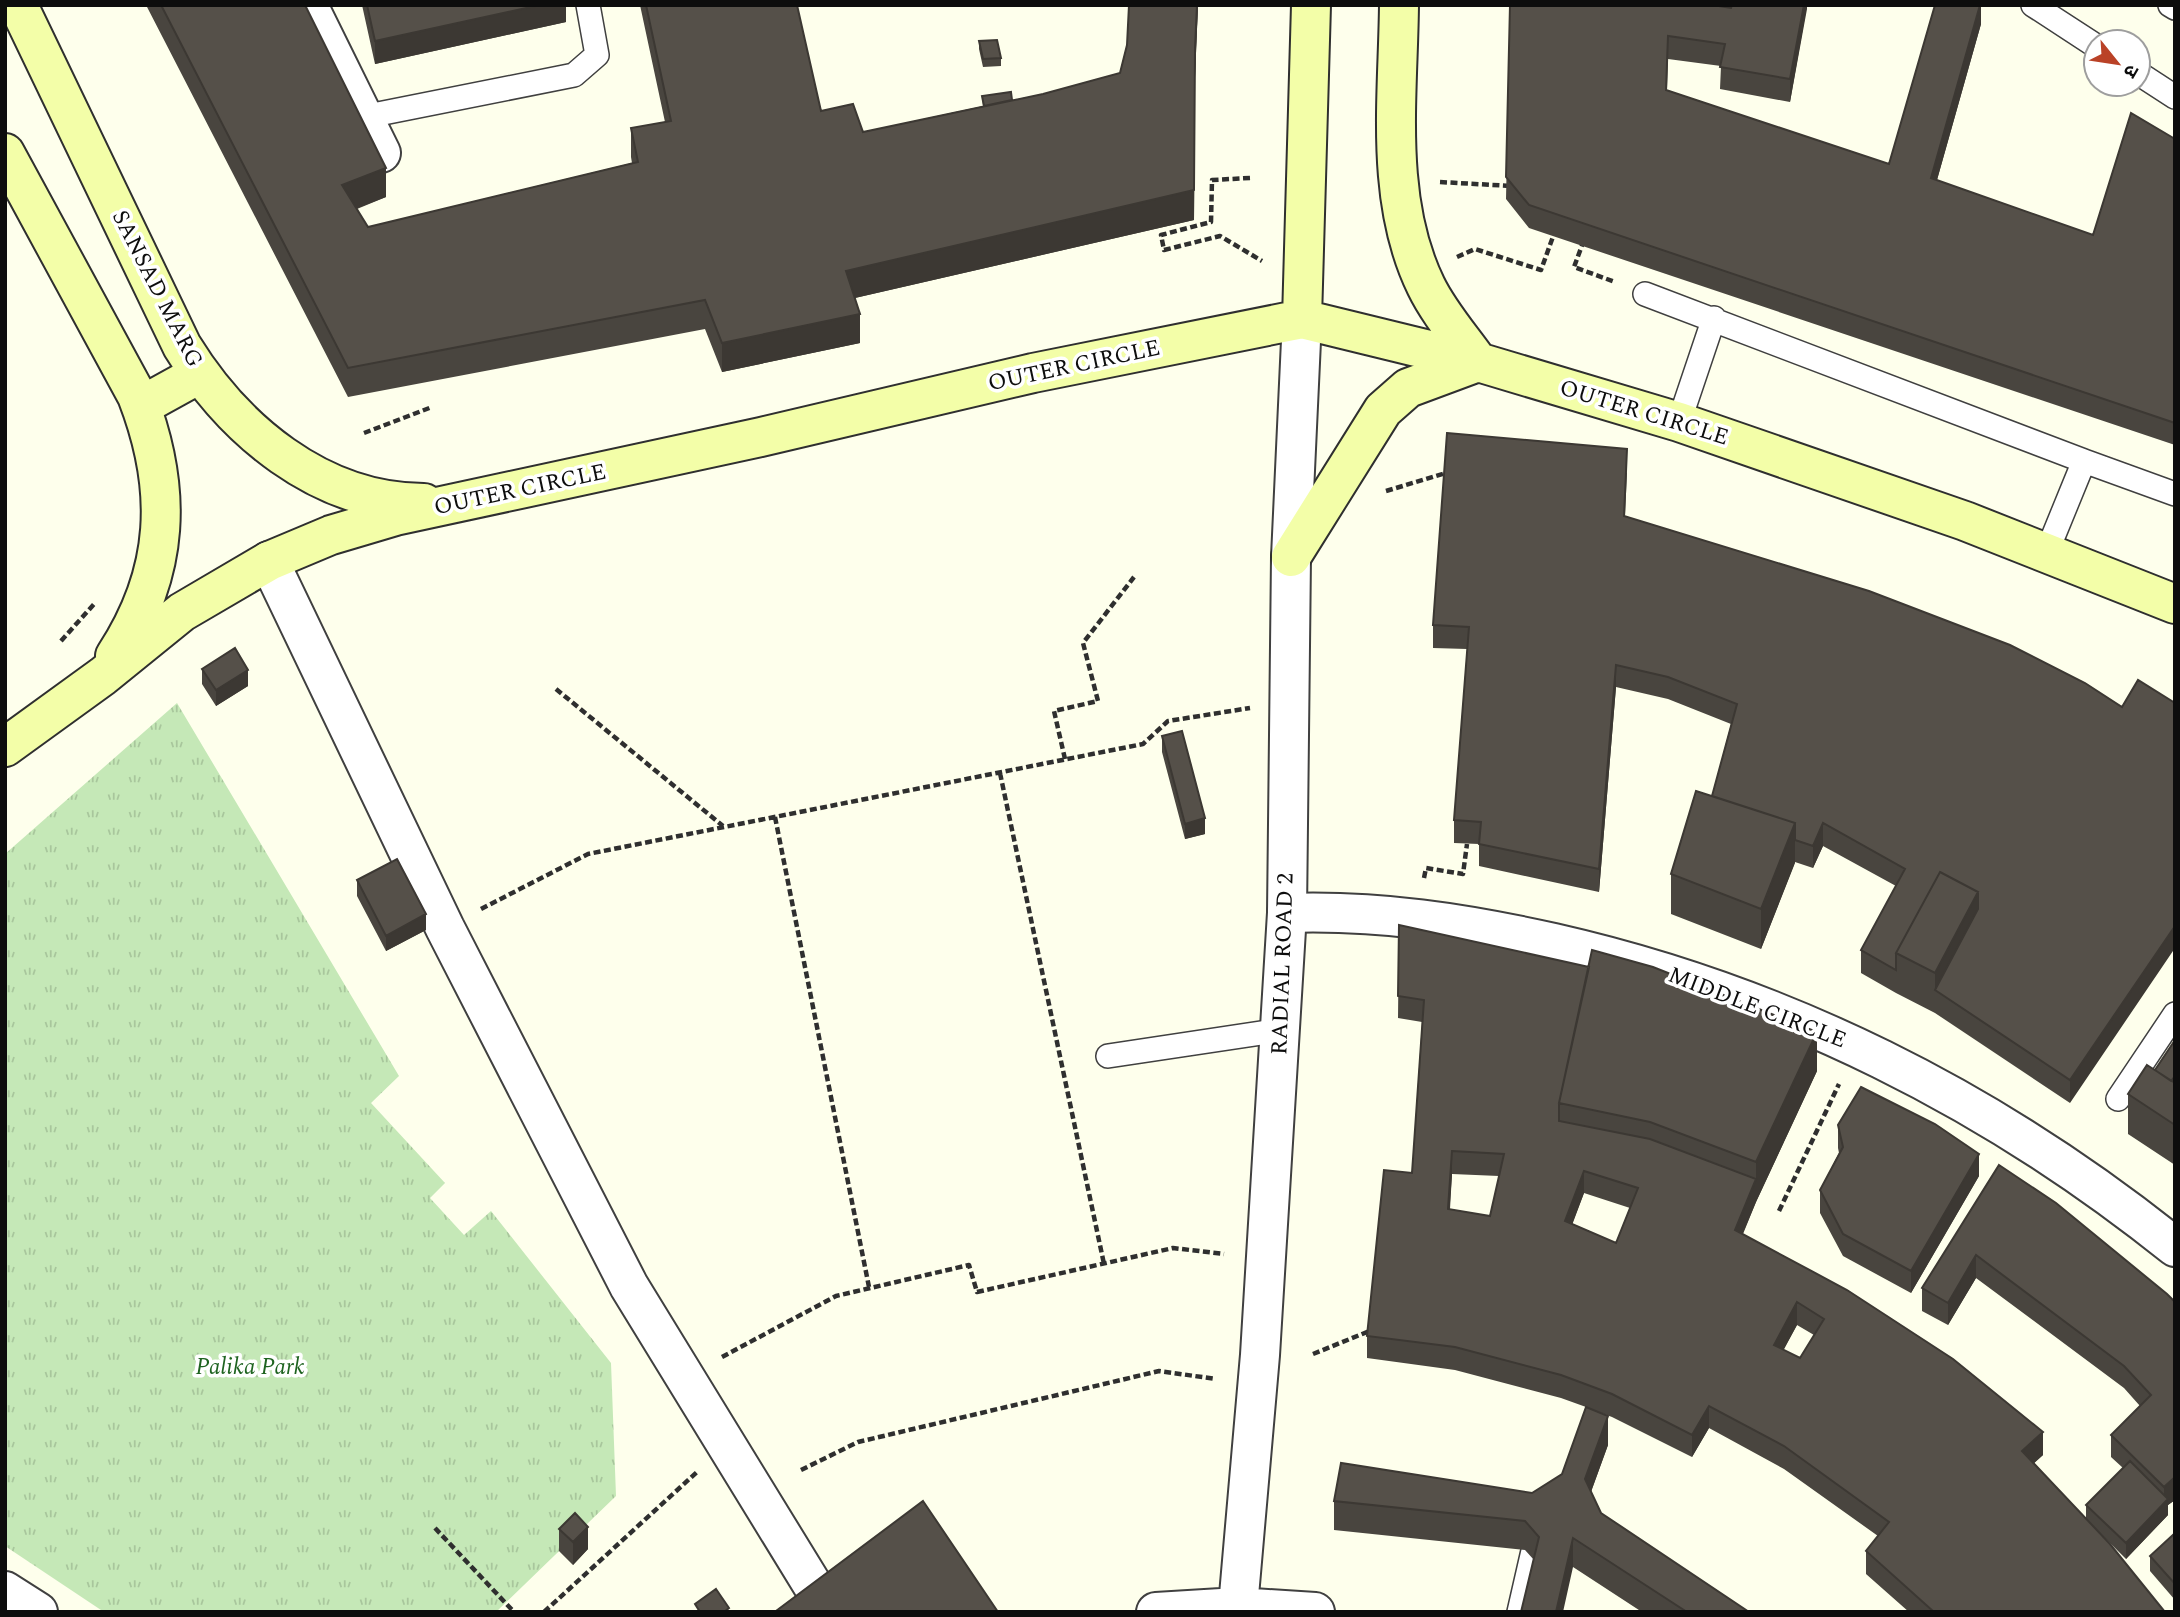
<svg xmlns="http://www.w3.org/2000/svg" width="2180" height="1617" viewBox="0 0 2180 1617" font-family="Spectral,'Noto Sans Devanagari',serif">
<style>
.park{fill:url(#park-tufts)}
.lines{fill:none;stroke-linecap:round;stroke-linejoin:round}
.service-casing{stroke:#404040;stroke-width:26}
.minor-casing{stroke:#404040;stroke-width:42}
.tertiary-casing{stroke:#404040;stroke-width:42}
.secondary-casing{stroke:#2f2f2f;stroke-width:42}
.path{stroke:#2f2f2f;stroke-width:4.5;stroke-dasharray:7 3.5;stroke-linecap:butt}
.service{stroke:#fff;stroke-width:23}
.minor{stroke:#fff;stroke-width:38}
.tertiary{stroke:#fff;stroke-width:38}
.secondary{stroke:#f3fea8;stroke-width:38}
.wall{fill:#49453f;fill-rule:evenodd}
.shaded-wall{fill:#3c3833}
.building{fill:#555049;stroke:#3c3833;stroke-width:2;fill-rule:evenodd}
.labels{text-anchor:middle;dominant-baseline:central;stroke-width:7;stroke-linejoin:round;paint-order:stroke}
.street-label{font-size:23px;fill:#0d0d0d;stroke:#fff}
.park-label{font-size:23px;font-style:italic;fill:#1e6320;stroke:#fff}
</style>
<defs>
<pattern id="park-tufts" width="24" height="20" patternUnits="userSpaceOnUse" patternTransform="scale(1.75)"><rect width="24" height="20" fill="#c5e8b7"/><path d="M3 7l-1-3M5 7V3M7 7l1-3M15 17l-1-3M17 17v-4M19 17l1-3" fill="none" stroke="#a8c69c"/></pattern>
</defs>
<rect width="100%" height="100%" fill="#feffec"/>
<!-- park -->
<path class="park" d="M177,703L399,1076L371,1103L445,1183L430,1198L464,1235L491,1211L611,1363L616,1496L496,1612H104L5,1546V854Z"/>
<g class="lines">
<defs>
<path id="service" d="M2033,5L2096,46
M2170,5L2175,8
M2138,73L2175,97
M363,117L574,75L597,55L588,5
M1645,294L2084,461L2046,554
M1679,422L1714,318
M2084,461L2175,494
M1108,1056L1281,1030
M2118,1099L2175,1014
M1519,1612L1538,1529"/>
<path id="minor" d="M308,5L381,153
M1287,913C1379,910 1464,923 1554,943C1783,995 1992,1100 2175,1247"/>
<path id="tertiary" d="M269,561L445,928L629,1286L829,1612
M5,1591L38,1612
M1238,1607L1260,1355L1287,913L1291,557L1302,319
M1156,1612L1238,1607L1315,1612"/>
<path id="secondary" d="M18,5L182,346C233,429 319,503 424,503
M1399,5C1398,98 1384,200 1426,286C1439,313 1461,338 1478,362
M5,153L137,396C173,489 170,572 115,656
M1302,319L1311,5
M141,406L199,374
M1291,557L1383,410L1408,388L1478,362
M5,747L103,676L182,612L269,561L331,535L395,516L761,437L1033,373L1302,319L1478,362L1679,422L1965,521L2175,604"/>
</defs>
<!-- service casing -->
<use href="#service" class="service-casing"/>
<!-- minor casing -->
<use href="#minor" class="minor-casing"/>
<!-- tertiary casing -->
<use href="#tertiary" class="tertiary-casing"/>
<!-- secondary casing -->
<use href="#secondary" class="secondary-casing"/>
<!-- path -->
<path class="path" d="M1250,178L1212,180L1211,222L1161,235L1164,250L1220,236L1262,261
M1440,182L1511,186
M1584,240L1574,267L1615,282
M1457,257L1475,249L1541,270L1555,231
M364,433L432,407
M1386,491L1446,473
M61,641L95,603
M556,689L723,826
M1065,759L1054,711L1098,701L1083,643L1134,577
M1000,773L1104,1264
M775,817L869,1287
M1424,878L1426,868L1463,874L1467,844
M481,909L588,854L1143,744L1168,721L1250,708
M1779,1211L1839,1084
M1313,1354L1372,1330
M722,1357L836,1296L969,1265L977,1292L1173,1248L1224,1254
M801,1470L858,1442L1159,1371L1216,1379
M435,1528L514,1612
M544,1612L697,1472"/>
<!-- service -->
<use href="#service" class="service"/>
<!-- minor -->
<use href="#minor" class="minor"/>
<!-- tertiary -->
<use href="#tertiary" class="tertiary"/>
<!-- secondary -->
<use href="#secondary" class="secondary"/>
</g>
<!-- wall -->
<path class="wall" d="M146,5H305L386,197L357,209L368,227L632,163L631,157V128L665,122L640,5H797L821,111L863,132L983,106L982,96L1012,100L1043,94L1120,73L1127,45L1129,5H1198L1195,77L1194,220L855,298L860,343L722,372L705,329L348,397Z
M362,5H566V22L375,64Z
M1510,5L1731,8L1807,5L1790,102L1720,89L1721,66L1668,59L1667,90L1889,164L1981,5V24L1937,180L2093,235L2175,139V445L1529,228L1506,199Z
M979,41L1001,58V66L983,67L979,49Z
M1627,472L1625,516L2085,683L2070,1103L1935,1013L1896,993L1861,973V950L1896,886L1823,846L1813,868L1795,862L1761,949L1671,914V874L1712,796L1731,724L1668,699L1616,687L1599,892L1479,866V844L1454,843V820L1467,649L1433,648V625Z
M202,669L248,686L216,706L202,684Z
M1162,736L1205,834L1185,839L1162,752Z
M357,880L426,930L386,951L357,896Z
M1399,925L1817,1071L1756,1202L1743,1234L2043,1455L2034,1463L2086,1520V1505L2123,1468L2111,1457V1435L2140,1406L2124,1388L1976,1278L1948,1325L1922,1311V1288L1999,1165L2175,1302V1500L2168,1505V1515L2126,1559L2094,1527L2165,1612H1909L1866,1574V1551L1878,1536L1784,1469L1709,1428L1692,1457L1612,1417L1596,1411L1608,1445L1591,1492L1601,1513L1749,1612H1642L1573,1567L1534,1560L1525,1550L1334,1530V1501L1532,1493L1562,1474L1586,1407L1561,1398L1455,1370L1367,1358V1336L1412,1173L1422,1022L1398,1018ZM1452,1174L1499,1176L1490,1216L1450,1209ZM1584,1193L1630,1208L1616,1243L1572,1224ZM1797,1325L1814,1335L1800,1358L1783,1350Z
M2175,1040V1165L2128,1134V1094L2155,1070Z
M1838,1125L1979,1176L1911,1293L1843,1256L1820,1213V1190L1839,1153L1838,1148Z
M559,1529L588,1549L573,1565L559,1551Z
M2175,1533V1600L2150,1571V1556Z"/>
<!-- shaded-wall -->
<path class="shaded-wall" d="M540,5H566V22L375,64V41Z
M1197,5H1198L1195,77L1194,220L846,300V271L1195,48Z
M1804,5H1807V9L1790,102V79Z
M1980,5H1981V24L1931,201V178Z
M386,168V197L342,214V185Z
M860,314V343L722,372V343Z
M1616,665V687L1599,892V869Z
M248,670V686L216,706V690Z
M1205,818V834L1185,839V824Z
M1795,823V863L1761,949V909Z
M1823,823V846L1813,868V846Z
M1978,892V932L1935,990V973Z
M426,914V930L386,951V936Z
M2175,926V948L2070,1103V1080Z
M1817,1032V1071L1756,1202L1735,1252V1230L1756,1179V1162Z
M1452,1151V1174L1448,1231V1209Z
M1979,1154V1176L1911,1293V1271Z
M1584,1171V1193L1565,1244V1221Z
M1976,1255V1278L1948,1325V1303Z
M1797,1302V1325L1774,1368V1345Z
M1709,1406V1428L1692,1457V1435Z
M1608,1416V1445L1585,1508V1479Z
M2043,1432V1455L2022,1474V1451Z
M2175,1477V1500L2168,1505V1515L2126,1559V1543L2164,1504V1487Z
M588,1527V1549L573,1565V1542Z
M1573,1538V1567L1563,1612H1556Z"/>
<!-- building -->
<path class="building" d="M161,5H305L386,168L342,185L368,227L638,162L631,128L671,121L646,5H797L821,111L853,104L863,132L1043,94L1120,73L1127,45L1129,5H1197L1195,48L1194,190L846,271L860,314L722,343L705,300L348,368Z
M367,5H540L375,41Z
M1510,5H1712L1731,8L1732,5H1804L1790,79L1720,67L1725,44L1668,36L1666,90L1889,164L1935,5H1980L1931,178L2093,235L2131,113L2175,139V423L1529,205L1506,177Z
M997,40L1001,58L983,59L979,41Z
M1011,92L1012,100L984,106L982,96Z
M1447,433L1627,449L1624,516L1869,591L2010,645L2085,683L2122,707L2138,680L2175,703V926L2070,1080L1935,990L1978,909V892L1940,872L1896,953V970L1861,950L1905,869L1823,823L1813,846L1795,840V823L1712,796L1737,704L1668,677L1616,665L1599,869L1479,844L1481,822L1454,820L1469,627L1433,625Z
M235,648L248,670L216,690L202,669Z
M1182,731L1205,818L1185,824L1162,736Z
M1696,791L1795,823L1761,909L1671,874Z
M397,859L426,914L386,936L357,880Z
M1940,872L1978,892L1935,973L1896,953Z
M1399,925L1589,967L1559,1103V1121L1650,1139L1756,1179L1735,1230L1847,1290L1953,1359L2043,1432L2022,1451L2110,1544L2165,1612H1934L1866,1551L1889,1522L1784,1446L1709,1406L1692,1435L1612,1394L1561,1375L1455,1347L1367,1336L1384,1170L1412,1173L1424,1000L1398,996ZM1452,1151L1504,1154L1490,1216L1448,1209ZM1584,1171L1638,1188L1616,1243L1565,1221ZM1797,1302L1824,1319L1800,1358L1774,1345Z
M1592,950L1653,967L1817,1032L1756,1162L1650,1122L1559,1103Z
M2175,1040V1076L2171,1081L2155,1070Z
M2147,1065L2175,1083V1125L2128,1094Z
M1861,1087L1935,1124L1979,1154L1911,1271L1843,1234L1820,1190L1843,1147L1838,1125Z
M1999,1165L2056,1203L2167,1294L2175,1302V1477L2164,1487L2111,1435L2151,1395L2124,1366L1976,1255L1948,1303L1922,1288Z
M1586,1407L1608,1416L1585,1479L1601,1513L1749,1612H1687L1573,1538L1556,1612H1521L1539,1537L1525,1521L1334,1501L1341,1463L1532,1493L1562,1474Z
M2130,1461L2168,1499L2126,1543L2086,1505Z
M923,1501L998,1612H776V1611Z
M575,1513L588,1527L573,1542L559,1529Z
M2175,1533V1584L2150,1556Z
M716,1589L729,1608L724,1612H700L695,1604Z"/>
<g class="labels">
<!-- street labels -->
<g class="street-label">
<text transform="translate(157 289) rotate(63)">SANSAD MARG</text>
<text transform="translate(1074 366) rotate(-12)">OUTER CIRCLE</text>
<text transform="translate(1644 413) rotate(17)">OUTER CIRCLE</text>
<text transform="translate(520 490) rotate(-12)">OUTER CIRCLE</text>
<text transform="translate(1283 964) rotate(-88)">RADIAL ROAD 2</text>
<text transform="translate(1757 1008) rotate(21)">MIDDLE CIRCLE</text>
</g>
<!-- park labels -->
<g class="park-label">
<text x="250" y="1367">Palika Park</text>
</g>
</g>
<!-- border -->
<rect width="2180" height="1617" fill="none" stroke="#0d0d0d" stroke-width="14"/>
<!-- north arrow -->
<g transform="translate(2117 63) rotate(120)"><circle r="33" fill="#ffffff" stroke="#9e9e9e" stroke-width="2"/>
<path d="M0-5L12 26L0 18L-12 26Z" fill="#ba4227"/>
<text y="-10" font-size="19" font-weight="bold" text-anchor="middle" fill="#0d0d0d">उ</text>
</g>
</svg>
